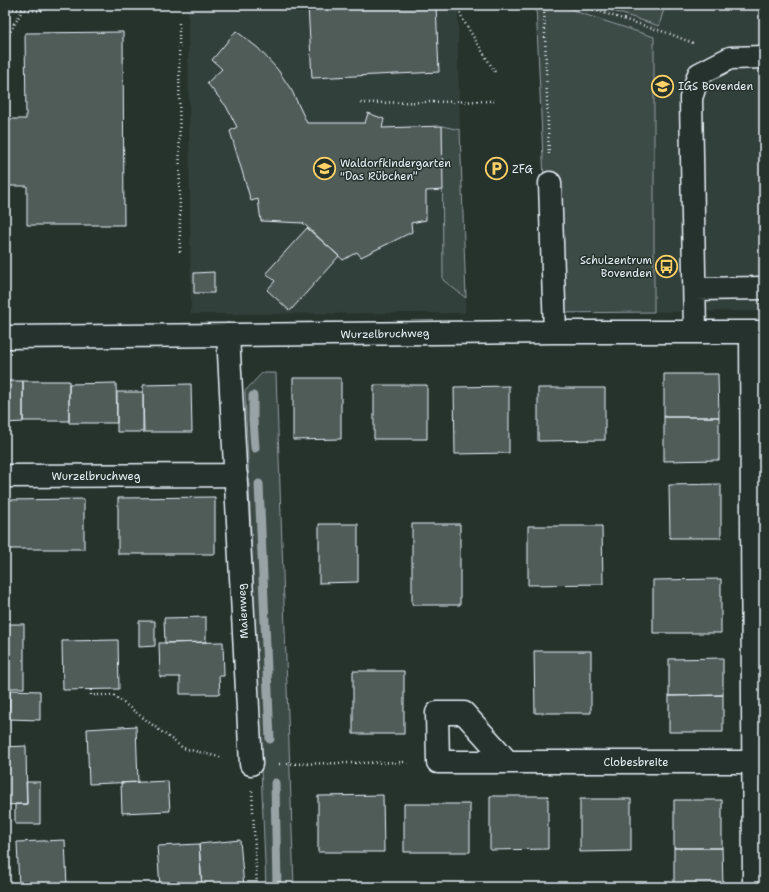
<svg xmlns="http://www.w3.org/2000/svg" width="769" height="892" viewBox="0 0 769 892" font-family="'Shantell Sans',sans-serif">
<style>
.built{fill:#333f3a}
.green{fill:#3e4b47;stroke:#939ea0}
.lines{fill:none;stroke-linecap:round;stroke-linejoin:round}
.stream{stroke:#98a3a5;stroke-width:9}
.building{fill:#505c59;stroke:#e8f1f8}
.minor-casing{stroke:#e8f1f8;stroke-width:25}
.path{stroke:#e8f1f8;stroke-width:2.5;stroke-dasharray:1 3;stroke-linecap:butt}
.minor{stroke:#26332d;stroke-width:22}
.labels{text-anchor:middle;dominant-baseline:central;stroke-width:3;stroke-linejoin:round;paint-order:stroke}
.poi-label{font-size:11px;fill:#e8f1f8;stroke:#26332d;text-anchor:start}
.street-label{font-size:11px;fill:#e8f1f8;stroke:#26332d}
</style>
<rect width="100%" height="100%" fill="#26332d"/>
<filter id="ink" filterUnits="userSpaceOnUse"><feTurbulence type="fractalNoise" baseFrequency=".025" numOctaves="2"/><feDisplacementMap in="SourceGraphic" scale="8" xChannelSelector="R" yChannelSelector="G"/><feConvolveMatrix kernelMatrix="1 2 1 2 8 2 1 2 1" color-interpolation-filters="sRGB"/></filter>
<g filter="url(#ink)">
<!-- built -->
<path class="built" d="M188,5H458V67L466,298L465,313L191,314Z
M556,5H764V311L624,312Z"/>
<!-- green -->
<path class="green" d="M536,5H565L577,12L654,37V312L550,313Z
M595,5H665L659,26Z
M442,126L460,130L466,298L443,280Z
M262,373H276L294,887H266L245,391Z"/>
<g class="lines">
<!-- stream -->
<path class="stream" d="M253,396V420L255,448
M259,484L270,739
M275,783L277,887"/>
</g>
<!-- building -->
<path class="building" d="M308,5H436L439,72L312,78Z
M236,31L258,48L278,70L292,91L307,123H365L368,113L384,119L382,128L442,126L443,190L426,191V220L411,223L412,232L361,257L357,252L343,260L303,223L261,221L258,199L251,201L230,131L237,127L226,106L207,83L222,69L212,60Z
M123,32L124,225H27V186H5V119H26L25,33Z
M307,228L339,256L290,311L267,290L275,281L266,273Z
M214,272V293H194V273Z
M664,374H718L719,417H664Z
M293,378H341V439L293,440Z
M5,381H23V422L5,423Z
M23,381H69V421H23Z
M116,383L117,423H69V384Z
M191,384L192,432H143V385Z
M374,385H427V439H374Z
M509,386V453L455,454L454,387Z
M538,388H605V440L538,441Z
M117,392H143L144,432H117Z
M664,417H719V460L664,461Z
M721,484V538H670L669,485Z
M215,497V554H118V498Z
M84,499V549H5V500Z
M319,524H358V582L319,583Z
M412,524H460V605H412Z
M528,526H602L603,584L528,585Z
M721,579V633H653V580Z
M206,617V642L165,643L164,618Z
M139,621H155V646L139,647Z
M5,624H24V688H5Z
M118,640L119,689L63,690L62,641Z
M223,642L224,676H219L220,694H180V677H160L159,643Z
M534,651H591V713H535Z
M723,658V695L669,696V659Z
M353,671H404V734H353Z
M10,690L40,691V720L9,719Z
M723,695V732H669V696Z
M136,726L138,782L89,784L87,729Z
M26,746L27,804L5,805V747Z
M168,781L170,811L122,813L121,783Z
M26,782H40V824H15V804H27Z
M383,795L384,852H318V796Z
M490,796H548V849L490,850Z
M580,799H631V851L580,852Z
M674,800H722V848H674Z
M404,804H470V852H404Z
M65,840L67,887H19L17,842Z
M240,840L244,887H202L199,844Z
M199,844L202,887H160L157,846Z
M674,848H722L723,887H674Z"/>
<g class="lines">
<defs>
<path id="minor" d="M550,183L555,332
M695,289L764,288
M695,332L691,98L699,74L730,58L764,57
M751,332L754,887
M228,335L251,764
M5,337L555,332H764
M5,476L236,475
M508,762L464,713H437L438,762H764"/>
</defs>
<!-- minor casing -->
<use href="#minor" class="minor-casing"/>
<!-- path -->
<path class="path" d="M457,5L463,20L495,72
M544,5L549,157
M578,5L668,33L695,44
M5,8L39,11L63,5
M5,22L15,24
M179,23L180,252
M5,42L25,5
M361,103L496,101
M91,690V695H113L183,748L223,758
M279,764L410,762
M252,791L257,887"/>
<!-- minor -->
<use href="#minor" class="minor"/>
</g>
</g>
<!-- icons -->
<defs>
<symbol id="school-ring" viewBox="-11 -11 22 22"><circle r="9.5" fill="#26332d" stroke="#ffd166" stroke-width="1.5"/><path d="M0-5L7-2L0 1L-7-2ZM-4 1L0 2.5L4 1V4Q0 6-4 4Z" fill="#ffd166"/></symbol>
<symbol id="parking-ring" viewBox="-11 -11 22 22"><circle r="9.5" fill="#26332d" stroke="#ffd166" stroke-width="1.5"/><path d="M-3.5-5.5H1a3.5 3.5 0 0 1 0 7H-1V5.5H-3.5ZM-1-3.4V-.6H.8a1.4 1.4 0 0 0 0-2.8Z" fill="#ffd166"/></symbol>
<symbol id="bus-ring" viewBox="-11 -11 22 22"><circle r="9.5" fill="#26332d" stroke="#ffd166" stroke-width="1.5"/><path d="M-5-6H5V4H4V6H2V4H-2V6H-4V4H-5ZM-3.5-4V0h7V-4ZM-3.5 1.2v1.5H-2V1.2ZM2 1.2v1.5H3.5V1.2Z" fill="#ffd166"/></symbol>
</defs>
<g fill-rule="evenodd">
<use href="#school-ring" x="650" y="74" width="25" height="25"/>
<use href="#school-ring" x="312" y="156" width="25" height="25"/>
<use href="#parking-ring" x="484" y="156" width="25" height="25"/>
<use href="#bus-ring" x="654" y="254" width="25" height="25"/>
</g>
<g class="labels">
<!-- poi labels -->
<g class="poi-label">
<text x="678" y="86">IGS Bovenden</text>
<text x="340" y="163">Waldorfkindergarten<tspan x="340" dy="13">"Das Rübchen"</tspan></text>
<text x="512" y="169">ZFG</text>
<text x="652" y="260" text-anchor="end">Schulzentrum<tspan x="652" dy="13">Bovenden</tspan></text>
</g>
<!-- street labels -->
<g class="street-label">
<text transform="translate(385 334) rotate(-1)">Wurzelbruchweg</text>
<text x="96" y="476">Wurzelbruchweg</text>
<text transform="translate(243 611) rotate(-93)">Maienweg</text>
<text x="636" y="762">Clobesbreite</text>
</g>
</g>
<!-- margin -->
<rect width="769" height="892" fill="none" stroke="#26332d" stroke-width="20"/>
<rect x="10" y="10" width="749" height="872" fill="none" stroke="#e8f1f8" stroke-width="1.5" filter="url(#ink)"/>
</svg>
